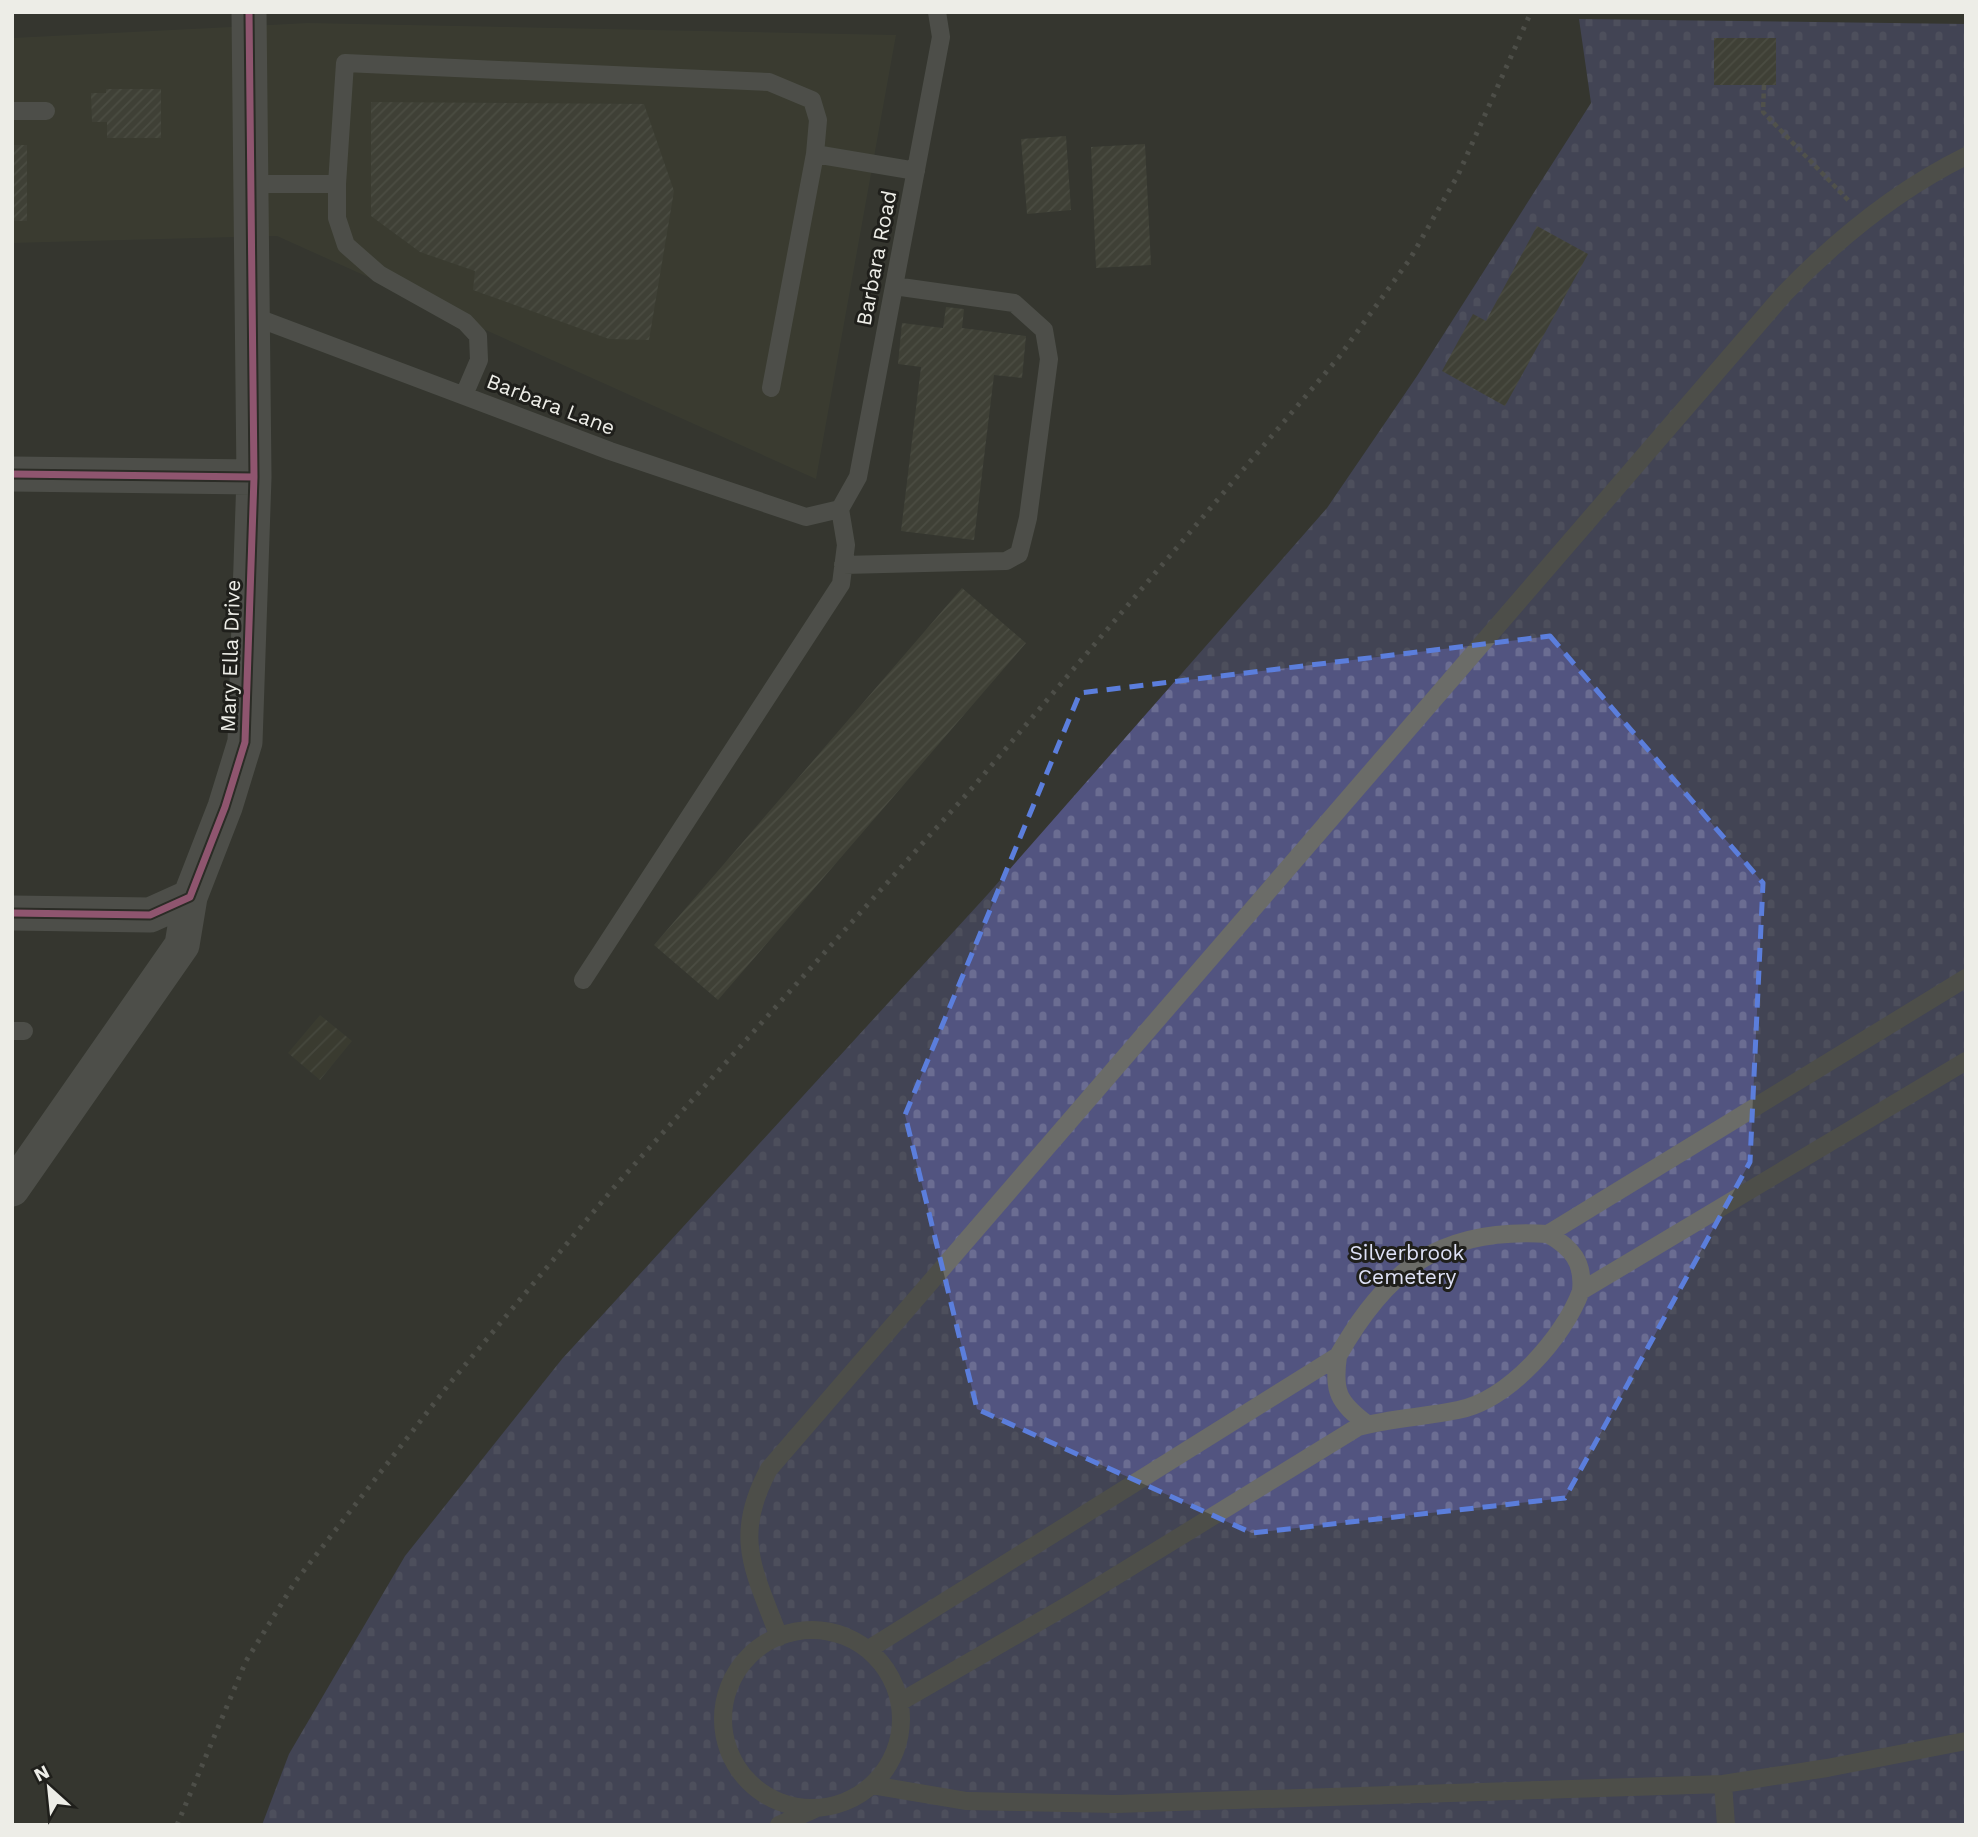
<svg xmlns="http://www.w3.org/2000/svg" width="1978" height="1837" viewBox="0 0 1978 1837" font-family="'Work Sans',sans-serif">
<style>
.built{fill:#404132}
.industrial{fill:url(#industrial-furrows)}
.cemetery{fill:url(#cemetery-stones)}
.building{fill:url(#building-hatch)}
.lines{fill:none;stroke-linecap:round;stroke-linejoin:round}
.path{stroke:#71726e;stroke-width:4.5;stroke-dasharray:5 3.5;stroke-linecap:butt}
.lane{stroke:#6b6c68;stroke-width:18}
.street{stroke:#6b6c68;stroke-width:35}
.rail{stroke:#6c6c67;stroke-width:5;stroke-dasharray:3.5 7;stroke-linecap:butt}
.cycleway-casing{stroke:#1f1f1b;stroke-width:11}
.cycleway{stroke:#fd7abc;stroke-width:7}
.marked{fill:none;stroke:#5b7edc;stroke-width:5;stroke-dasharray:14 9;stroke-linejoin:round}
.labels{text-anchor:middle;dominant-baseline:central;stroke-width:6;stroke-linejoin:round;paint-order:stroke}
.street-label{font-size:21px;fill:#edede7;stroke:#1f1f1b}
.park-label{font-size:21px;fill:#dfe2f7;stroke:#1f1f1b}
</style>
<defs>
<pattern id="industrial-furrows" width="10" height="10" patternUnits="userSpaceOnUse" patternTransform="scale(1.75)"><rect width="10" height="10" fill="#404132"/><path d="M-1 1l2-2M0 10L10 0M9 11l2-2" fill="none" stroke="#5c5d50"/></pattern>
<pattern id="cemetery-stones" width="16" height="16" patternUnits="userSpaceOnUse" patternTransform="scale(1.75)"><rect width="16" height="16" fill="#525480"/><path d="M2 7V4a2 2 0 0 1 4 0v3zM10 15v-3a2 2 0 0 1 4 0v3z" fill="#6b6d92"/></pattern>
<pattern id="building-hatch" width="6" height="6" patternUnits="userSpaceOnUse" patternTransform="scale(1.75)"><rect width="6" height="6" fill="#4c4d3e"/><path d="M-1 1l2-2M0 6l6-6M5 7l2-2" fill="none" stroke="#66675a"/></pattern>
</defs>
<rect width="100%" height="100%" fill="#353630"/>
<!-- built -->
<path class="built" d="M308,23L896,35L816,479L277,236L12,243V38Z"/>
<!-- industrial -->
<path class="industrial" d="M320,1015L352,1041L320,1080L288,1053Z"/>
<!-- cemetery -->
<path class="cemetery" d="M1579,19L1966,24V1825H262L289,1754L405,1556L562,1359L988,894L1327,508L1417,376L1591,103Z"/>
<!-- building -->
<path class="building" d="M1714,38H1776V85H1714Z
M106,89H161V138H107V122H92L91,93H106Z
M371,102L644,104L674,191L649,340L609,339L473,290L475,271L420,252L371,216Z
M1066,136L1071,210L1027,214L1021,139Z
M1145,144L1151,265L1096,268L1091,147Z
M12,145H27V221H12Z
M1537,226L1588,254L1505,406L1442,371L1473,314L1486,321Z
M946,307L964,309L962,328L1026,336L1022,378L994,375L974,540L901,531L921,367L898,364L902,323L943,328Z
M962,588L1026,643L718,1000L654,945Z"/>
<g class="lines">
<!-- path -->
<path class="path" d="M1764,85L1763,112L1849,201"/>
<!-- lane -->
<path class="lane" d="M12,111H46
M250,184H337L345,63L769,82L812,100L818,120L815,154
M337,184V218L346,245L379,274L465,322L478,336L479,360L464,395
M250,315L610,451L806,517L840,509
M771,388L815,154L916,171
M840,509L858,477L941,37L937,12
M843,565L1006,561L1019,554L1028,518L1049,359L1044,330L1014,303L894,286
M583,980L841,584L846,545L840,509
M12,1031H24
M1548,1234C1572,1248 1584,1262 1581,1291
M1338,1356C1333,1392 1338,1402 1367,1424
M723 1719a89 89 0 1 1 178 0a89 89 0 1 1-178 0Z
M779,1637C754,1570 732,1537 769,1469L1784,294C1836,240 1897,190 1966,156
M869,1649L1338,1356C1388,1267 1443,1227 1548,1234L1966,978
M900,1702L1075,1601L1358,1427C1391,1418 1425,1417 1458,1410C1509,1400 1564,1337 1581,1291L1966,1061
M1723,1784L1726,1825
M872,1785L967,1801L1116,1804L1723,1784L1827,1768L1966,1741
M779,1825L817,1808"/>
<!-- street -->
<path class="street" d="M249,12L254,477
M12,474L254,477L245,742L225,807L190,897L150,915L12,913
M12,1189L182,945L190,897"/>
<!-- rail -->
<path class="rail" d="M177,1825L246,1661L295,1582L450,1383L616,1185L974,786L1339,357L1410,259L1458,175L1531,12"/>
<defs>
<path id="cycleway" d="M249,12L254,477
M12,474L254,477L245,742L225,807L190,897L150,915L12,913"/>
</defs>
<!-- cycleway casing -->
<use href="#cycleway" class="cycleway-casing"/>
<!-- cycleway -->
<use href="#cycleway" class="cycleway"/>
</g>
<!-- marked area -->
<path d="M0 0H1978V1837H0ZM1550,636L1763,883L1750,1162L1565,1498L1252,1533L977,1409L905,1115L1080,693Z" fill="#353630" fill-opacity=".55" fill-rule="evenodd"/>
<path class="marked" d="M1550,636L1763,883L1750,1162L1565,1498L1252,1533L977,1409L905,1115L1080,693Z"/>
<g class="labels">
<!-- street labels -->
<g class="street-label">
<text transform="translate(876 258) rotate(-79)">Barbara Road</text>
<text transform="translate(551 404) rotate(21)">Barbara Lane</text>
<text transform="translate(230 656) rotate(-88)">Mary Ella Drive</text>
</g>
<!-- park labels -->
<g class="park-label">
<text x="1407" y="1252">Silverbrook<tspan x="1407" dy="24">Cemetery</tspan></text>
</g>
</g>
<!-- border -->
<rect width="1978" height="1837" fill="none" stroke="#edede7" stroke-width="28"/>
<!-- north arrow -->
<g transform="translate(49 1788) rotate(333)" stroke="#1f1f1b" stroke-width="5" paint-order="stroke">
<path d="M0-5L12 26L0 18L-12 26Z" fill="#edede7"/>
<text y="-10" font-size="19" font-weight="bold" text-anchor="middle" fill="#edede7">N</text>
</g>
</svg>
